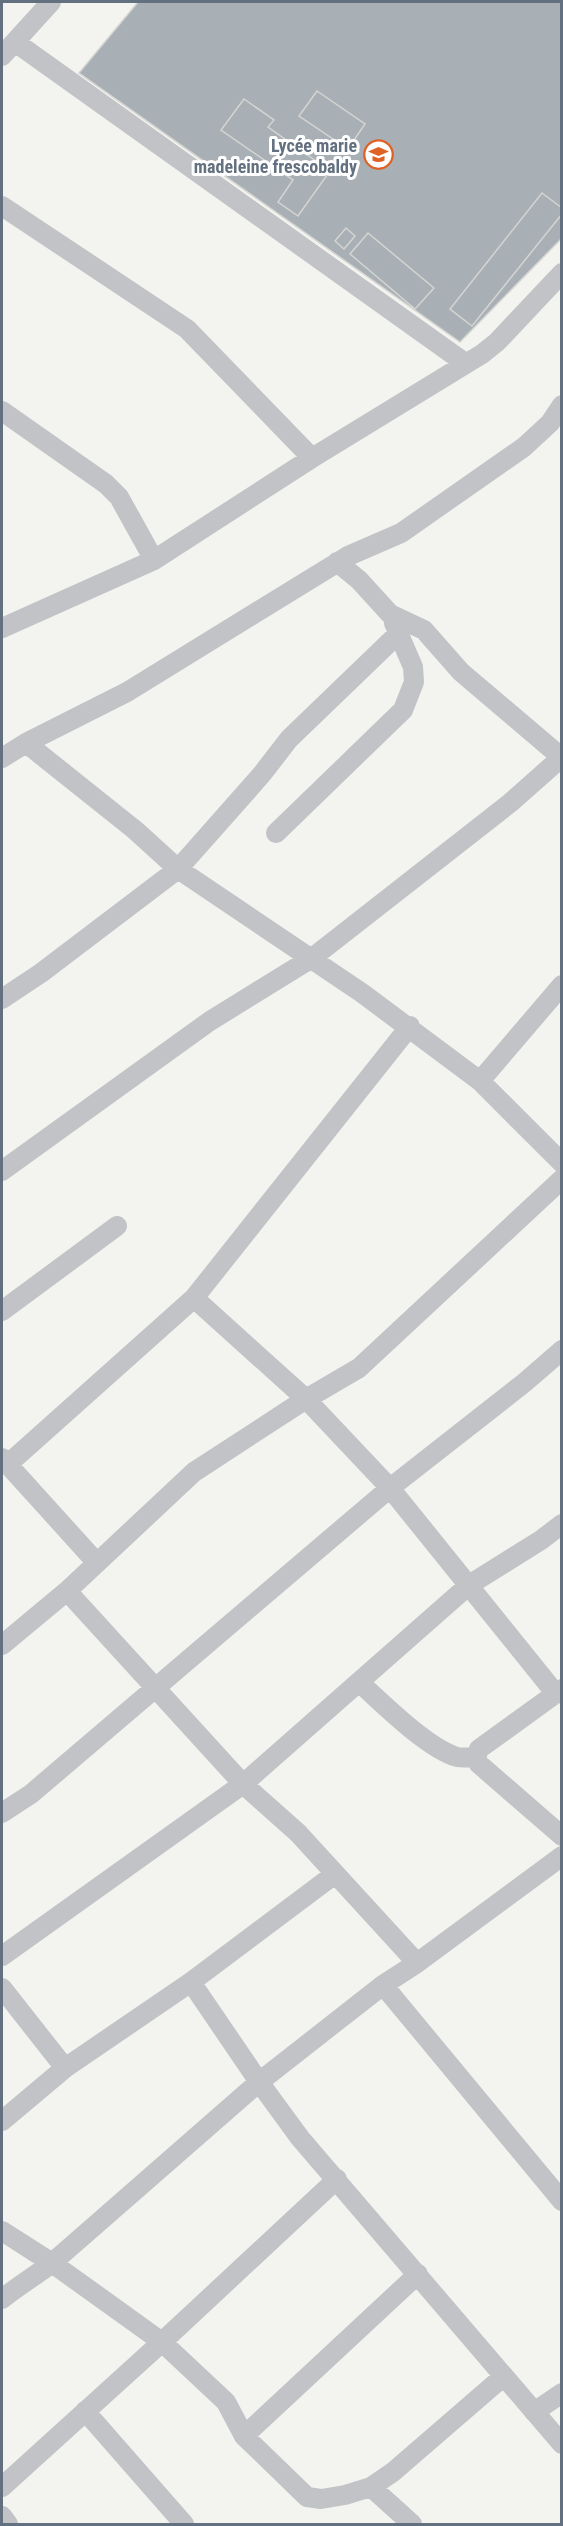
<svg xmlns="http://www.w3.org/2000/svg" width="563" height="2526" viewBox="0 0 563 2526" font-family="'Roboto Condensed',sans-serif">
<style>
.building{fill:#a9b0b5;stroke:#d4d5d2;stroke-width:1.5}
.lines{fill:none;stroke-linecap:round;stroke-linejoin:round}
.minor{stroke:#c1c3c7;stroke-width:20}
.labels{text-anchor:middle;dominant-baseline:central;stroke-width:6;stroke-linejoin:round;paint-order:stroke}
.poi-label{font-size:18px;font-weight:bold;fill:#637080;stroke:#fff;text-anchor:end}
</style>
<rect width="100%" height="100%" fill="#f3f4ef"/>
<!-- building -->
<path class="building" d="M138,2H562V238L460,342L79,73Z
M317,91L365,124L348,149L299,116Z
M244,99L274,120L268,127L330,171L298,216L278,202L293,180L221,130Z
M542,193L562,208V214L472,326L450,309Z
M346,228L355,236L344,249L335,241Z
M368,233L434,288L415,309L350,254Z"/>
<g class="lines">
<!-- minor -->
<path class="minor" d="M15,42L465,363
M2,56L51,2
M2,206L187,329L312,458
M2,411L106,484L119,497L154,560
M337,562L359,580L390,614L424,630L461,672L561,757
M2,628L154,560L312,458L482,354L497,342L562,273
M26,743L135,830L178,869L362,993L480,1081L562,1163
M2,758L26,743L127,692L348,556L401,533L524,447L550,423L562,405
M276,833L403,710L414,682L413,667L394,623
M2,999L41,973L178,869L262,774L289,739L398,634
M480,1081L562,985
M2,1171L210,1021L312,958L510,803L562,757
M194,1298L306,1399L390,1488L556,1694
M2,1311L117,1226
M2,1458L97,1563
M7,1465L194,1298L410,1026
M67,1591L243,1784L298,1833L417,1963
M2,1645L67,1591L194,1472L306,1399L359,1368L562,1179
M359,1682C383,1704 427,1748 457,1757C463,1758 470,1757 476,1757
M562,1689L479,1749L476,1757L479,1764L562,1836
M2,1813L31,1794L390,1488L524,1383L562,1350
M2,1956L243,1784L469,1585L541,1540L562,1524
M191,1982L259,2082L300,2138L562,2444
M383,1985L562,2201
M2,1988L65,2068
M2,2121L65,2068L191,1982L335,1874
M2,2231L52,2263L162,2342L226,2402L244,2436L307,2497L321,2499L345,2495L371,2487L393,2472L504,2376
M2,2299C18,2286 35,2276 52,2263L259,2082L383,1985L417,1963L562,1856
M85,2411L184,2524
M534,2412L562,2393
M244,2436L418,2274
M2,2487L162,2342L337,2179
M371,2487L412,2524
M2,2516L8,2524"/>
</g>
<!-- icons -->
<defs>
<symbol id="school-ring" viewBox="-11 -11 22 22"><circle r="9.5" fill="#fff" stroke="#df6224" stroke-width="1.5"/><path d="M0-5L7-2L0 1L-7-2ZM-4 1L0 2.5L4 1V4Q0 6-4 4Z" fill="#df6224"/></symbol>
</defs>
<g fill-rule="evenodd">
<use href="#school-ring" x="362" y="138" width="33" height="33"/>
</g>
<g class="labels">
<!-- poi labels -->
<g class="poi-label">
<text x="357" y="145">Lycée marie<tspan x="357" dy="21">madeleine frescobaldy</tspan></text>
</g>
</g>
<!-- border -->
<rect width="563" height="2526" fill="none" stroke="#637080" stroke-width="6"/>
</svg>
